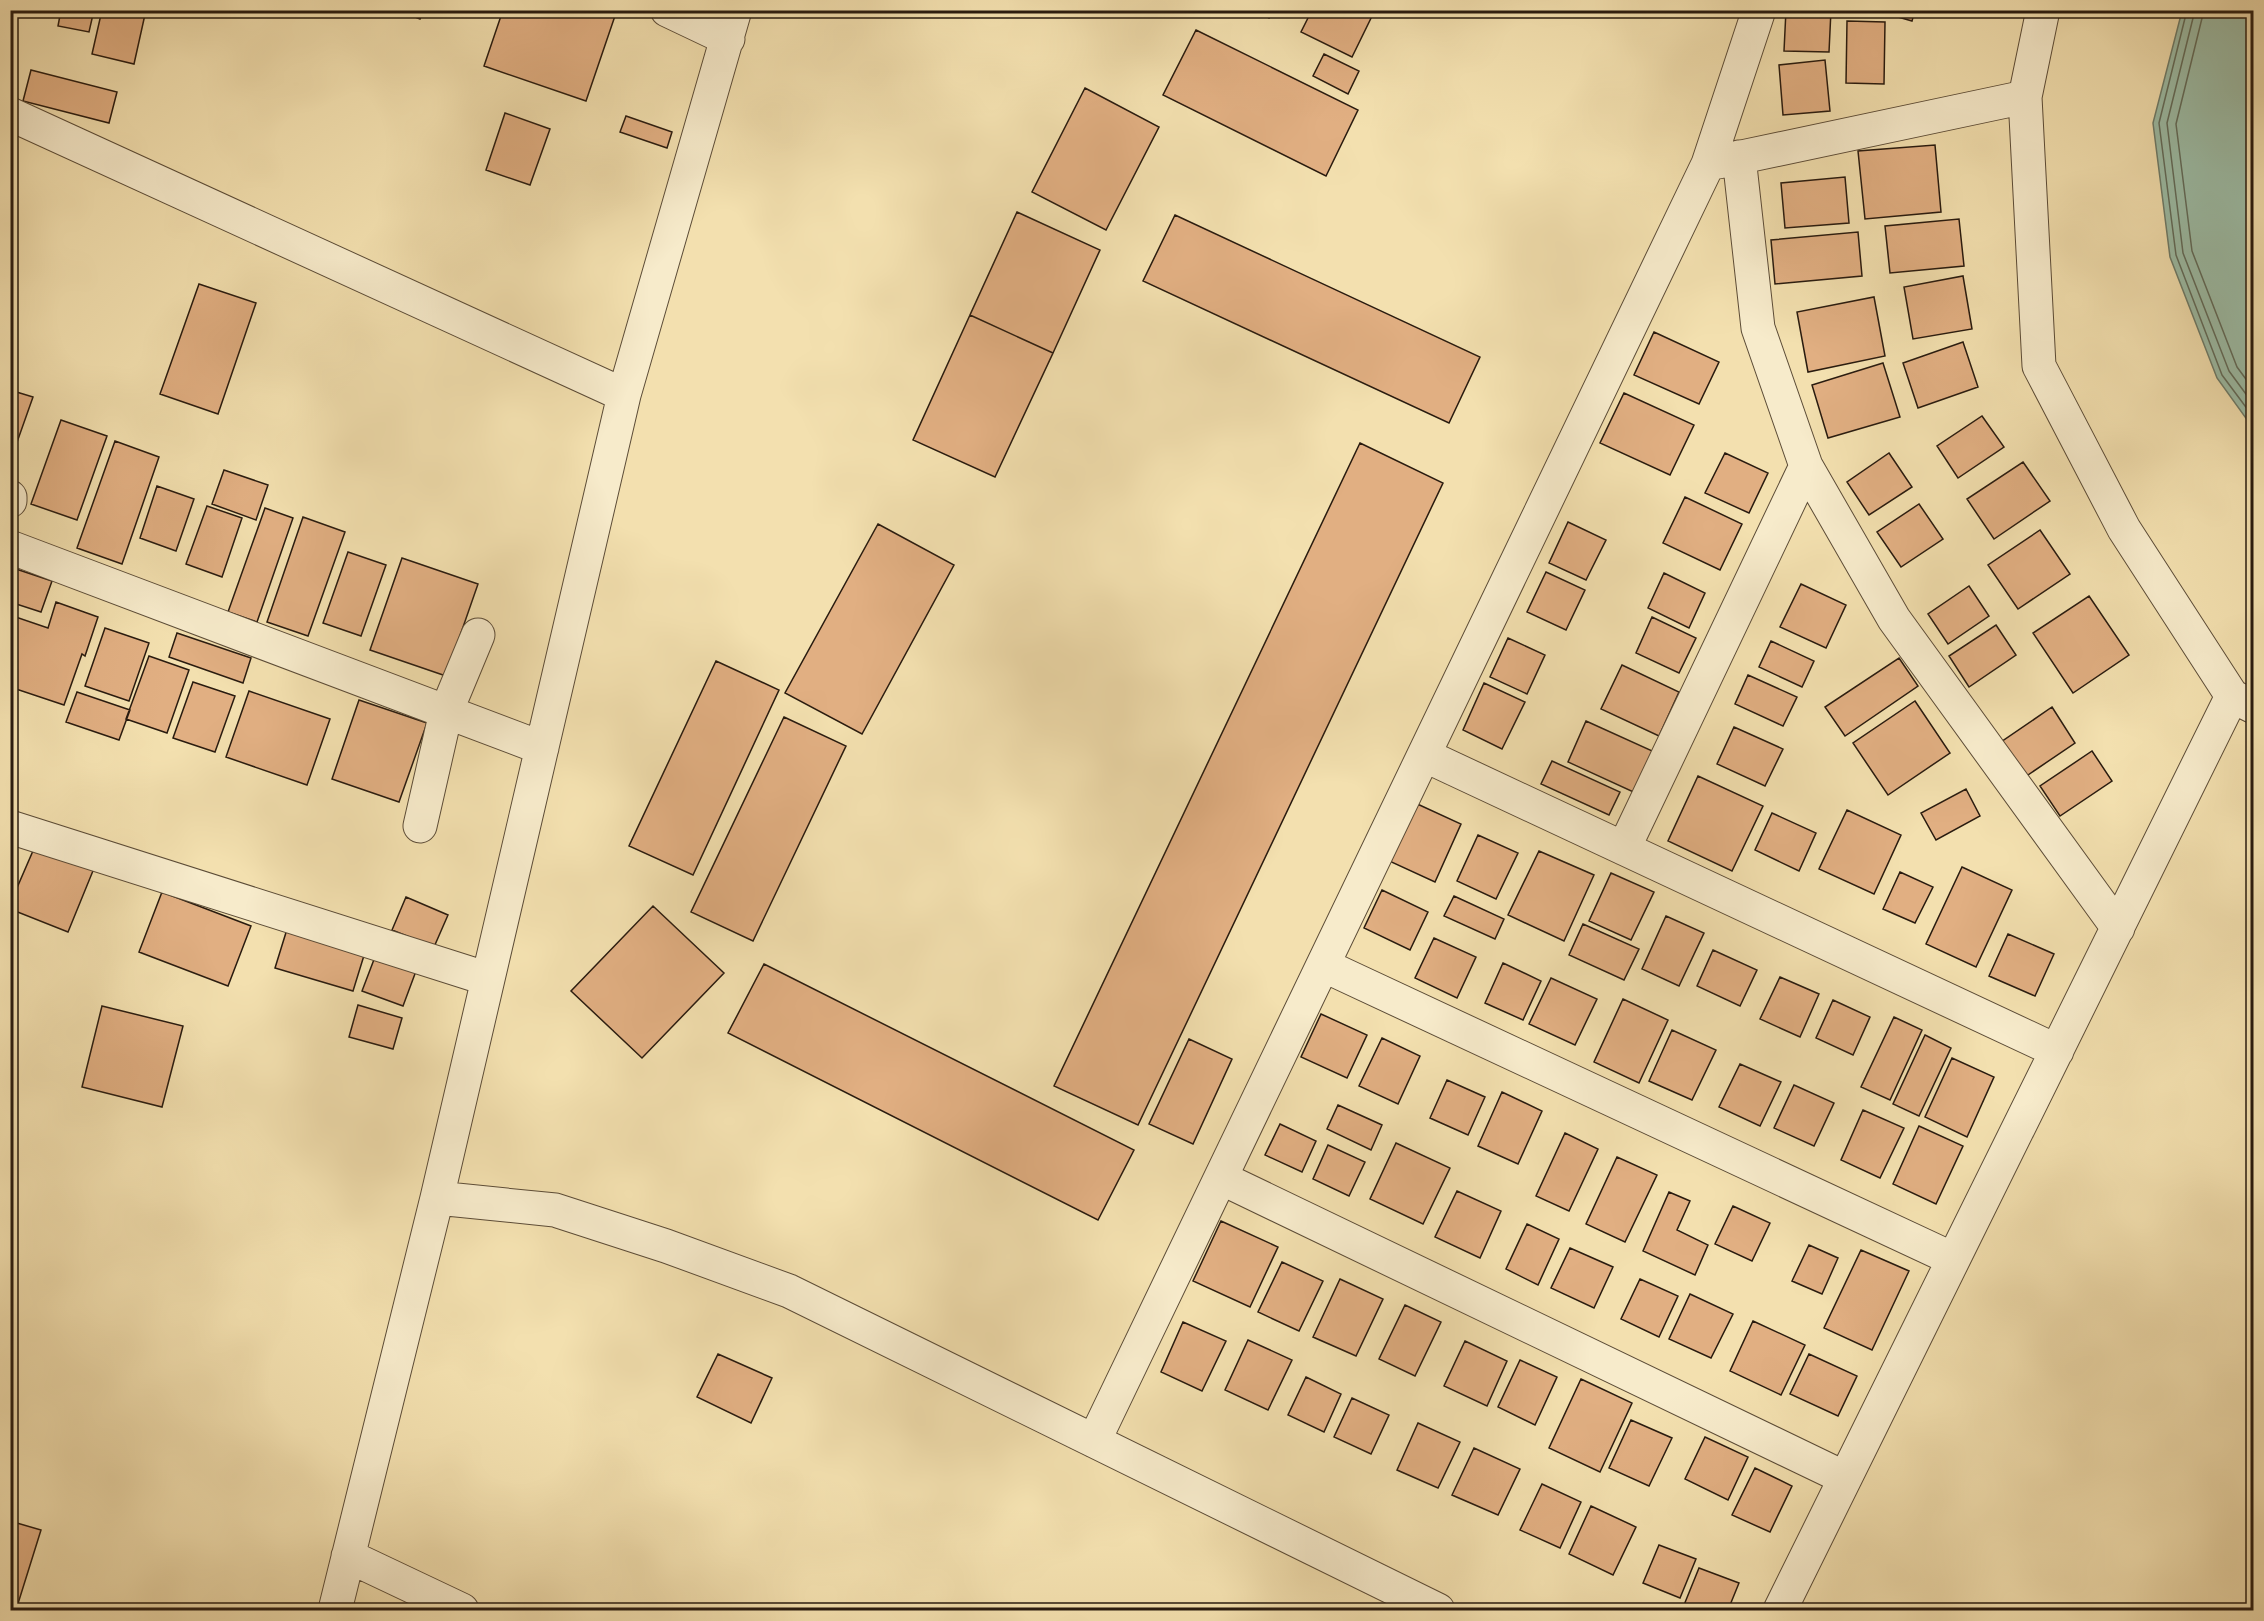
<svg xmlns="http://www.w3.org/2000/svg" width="2264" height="1621" viewBox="0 0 2264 1621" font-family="'Sorts Mill Goudy',serif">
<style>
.water{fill:#9cbda7;stroke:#6e7c6a;stroke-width:1.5}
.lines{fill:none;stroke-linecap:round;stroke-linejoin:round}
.shore{stroke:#626c5b;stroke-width:1.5}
.building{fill:#e1af82;stroke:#291b0f;stroke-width:1.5}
.minor-casing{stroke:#5c4c37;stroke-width:35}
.minor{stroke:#f7ebcb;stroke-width:33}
</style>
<rect width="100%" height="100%" fill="#f3e0af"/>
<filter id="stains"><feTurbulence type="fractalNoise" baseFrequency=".00333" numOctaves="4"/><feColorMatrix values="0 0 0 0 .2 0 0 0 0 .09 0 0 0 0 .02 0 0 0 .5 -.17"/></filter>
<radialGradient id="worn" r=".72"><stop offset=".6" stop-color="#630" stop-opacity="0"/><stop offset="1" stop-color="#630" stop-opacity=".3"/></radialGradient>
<!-- water -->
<path class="water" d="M2182,11H2253V428L2217,378L2170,257L2153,123Z"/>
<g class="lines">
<!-- shore -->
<path class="shore" d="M2187,10L2159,123L2176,255L2222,375L2254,418
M2195,10L2167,123L2183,253L2229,371L2254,405
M2204,10L2176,124L2192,251L2237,367L2254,390"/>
</g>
<!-- building -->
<path class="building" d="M61,10H94L89,32L58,26Z
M102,10H146L134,64L92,54Z
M398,10H424L420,19Z
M503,10H617L586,101L484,66Z
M1255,10H1273L1269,18Z
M1312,10H1375L1352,57L1301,32Z
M1786,10H1831L1829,52L1784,51Z
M1874,10H1915L1912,21Z
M1847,21L1885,22L1884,84L1846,83Z
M1196,30L1358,110L1326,176L1163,95Z
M1324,54L1359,71L1348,94L1313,76Z
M1825,60L1830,111L1783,115L1779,65Z
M31,70L117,92L109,123L23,101Z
M1085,88L1159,127L1106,230L1032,192Z
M505,113L550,129L530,185L486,170Z
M626,116L672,132L667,148L620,132Z
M1935,145L1941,212L1865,219L1858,151Z
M1845,177L1849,223L1785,228L1781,183Z
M1017,212L1100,250L1053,353L970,315Z
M1175,215L1480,357L1449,423L1143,281Z
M1959,219L1964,266L1890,273L1885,226Z
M1858,232L1862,276L1775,284L1771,240Z
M1963,276L1972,329L1913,339L1904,287Z
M199,284L256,303L218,414L160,394Z
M1874,297L1885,356L1808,372L1797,312Z
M970,315L1053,353L995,477L913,440Z
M1654,332L1719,362L1699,404L1634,375Z
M1963,342L1978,387L1918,408L1903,363Z
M1883,363L1900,417L1828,438L1812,385Z
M10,390L33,397L10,462Z
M1624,393L1694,425L1670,475L1600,443Z
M1982,416L2004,447L1958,478L1937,446Z
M61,420L107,436L77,520L31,504Z
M115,441L159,457L122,564L77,548Z
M1360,443L1443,483L1138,1125L1054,1086Z
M1725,453L1768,473L1749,513L1705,493Z
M1889,453L1912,487L1869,515L1847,482Z
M2023,462L2050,501L1994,539L1967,499Z
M224,470L268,485L256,520L212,504Z
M157,486L194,499L176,551L140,538Z
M1685,497L1742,524L1720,570L1663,543Z
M1919,504L1943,539L1901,567L1877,532Z
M207,506L242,518L222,577L186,564Z
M265,508L293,518L257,622L228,612Z
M303,517L345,532L308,636L267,622Z
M1568,522L1606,540L1586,580L1549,563Z
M878,524L954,565L862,734L785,693Z
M2040,530L2070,574L2018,609L1988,565Z
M348,552L386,565L361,636L323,623Z
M402,558L478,584L446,676L370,650Z
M10,567L52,581L41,612L10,602Z
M1546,572L1585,590L1566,630L1527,612Z
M1664,573L1705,593L1689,628L1648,608Z
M1801,584L1846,605L1826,648L1780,627Z
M1969,586L1989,616L1948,644L1928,614Z
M2089,596L2129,655L2073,693L2033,633Z
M56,602L98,617L85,656L82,654L64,705L10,687V615L48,628Z
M1652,617L1696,638L1679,673L1636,653Z
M1996,625L2016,655L1969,687L1949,656Z
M105,628L149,643L129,701L85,686Z
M177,633L251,658L243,683L169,657Z
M1508,638L1545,655L1527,694L1490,677Z
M1771,641L1814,661L1802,687L1759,667Z
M149,656L189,670L167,733L126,719Z
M1899,658L1918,686L1845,736L1825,707Z
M716,661L779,690L693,875L629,846Z
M1622,665L1679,692L1659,736L1601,709Z
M1748,675L1797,697L1783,726L1735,704Z
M193,682L235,696L215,752L173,738Z
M1484,683L1525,702L1502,749L1463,730Z
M249,691L330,719L307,785L226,757Z
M77,692L130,710L119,740L66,722Z
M359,700L427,723L399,802L332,779Z
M1915,701L1950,753L1888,795L1853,743Z
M2052,707L2075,743L2025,777L2001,742Z
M784,717L846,746L753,941L691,912Z
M1586,721L1659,754L1640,795L1568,762Z
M1734,727L1783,749L1765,786L1717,764Z
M2092,751L2112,781L2060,816L2040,786Z
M1552,761L1620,792L1609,815L1541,784Z
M1698,776L1763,806L1732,871L1668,841Z
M1966,789L1980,816L1936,840L1921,813Z
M1413,802L1461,824L1435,882L1387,860Z
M1847,810L1901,835L1874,894L1819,869Z
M1772,813L1816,833L1799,871L1755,850Z
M1478,835L1518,853L1496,899L1457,881Z
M39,837L97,861L68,932L10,909V904Z
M1539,851L1594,875L1564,941L1508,915Z
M1962,867L2012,890L1976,967L1926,944Z
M1900,872L1933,887L1915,923L1883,909Z
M1611,873L1654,892L1631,940L1589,921Z
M1382,890L1428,912L1410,950L1364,928Z
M162,892L251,926L228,986L139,952Z
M1454,896L1504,919L1495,939L1444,916Z
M406,897L448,915L434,947L392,930Z
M653,906L724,973L642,1058L571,991Z
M1666,916L1704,933L1679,986L1642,969Z
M1583,924L1639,949L1624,980L1569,955Z
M288,926L366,949L353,991L275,968Z
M2008,934L2054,954L2035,996L1989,976Z
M1434,938L1476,957L1457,998L1415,978Z
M378,949L419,963L403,1006L362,991Z
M1713,950L1757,970L1740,1006L1697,986Z
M1503,963L1541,981L1523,1020L1485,1003Z
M764,964L1134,1150L1098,1220L728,1033Z
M1780,977L1819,994L1800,1037L1760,1019Z
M1551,978L1597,999L1575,1045L1529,1024Z
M1623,999L1668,1020L1639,1083L1594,1062Z
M1833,1000L1870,1017L1853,1055L1816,1038Z
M358,1005L402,1018L393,1049L349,1037Z
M102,1006L183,1026L162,1107L82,1087Z
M1321,1014L1367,1035L1347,1078L1301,1057Z
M1894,1017L1922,1030L1890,1100L1861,1087Z
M1672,1030L1716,1050L1692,1100L1649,1081Z
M1925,1035L1951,1048L1919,1116L1893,1104Z
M1382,1038L1420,1056L1398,1104L1359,1086Z
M1189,1039L1232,1059L1193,1144L1149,1124Z
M1952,1058L1994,1077L1967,1137L1925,1117Z
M1740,1064L1781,1082L1760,1126L1719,1107Z
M1447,1080L1485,1097L1468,1135L1430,1118Z
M1794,1085L1834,1103L1814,1146L1774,1128Z
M1502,1092L1542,1111L1518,1164L1478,1146Z
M1338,1105L1382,1125L1371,1150L1327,1129Z
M1863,1110L1904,1128L1880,1178L1841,1160Z
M1280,1124L1316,1141L1302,1172L1265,1155Z
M1919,1126L1963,1146L1936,1204L1893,1184Z
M1565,1133L1598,1149L1569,1211L1536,1196Z
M1396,1143L1450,1168L1423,1224L1370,1199Z
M1328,1145L1365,1162L1349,1196L1313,1179Z
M1617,1157L1657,1175L1625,1242L1586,1224Z
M1457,1191L1501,1211L1480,1258L1435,1237Z
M1669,1192L1690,1201L1677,1230L1708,1245L1695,1275L1643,1251Z
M1733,1206L1770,1223L1752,1261L1715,1244Z
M1221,1221L1278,1247L1250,1307L1193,1281Z
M1527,1224L1559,1239L1538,1285L1506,1269Z
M1809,1245L1838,1258L1822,1294L1792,1281Z
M1570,1248L1613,1267L1594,1308L1551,1288Z
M1861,1250L1909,1271L1872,1350L1824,1328Z
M1282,1262L1323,1281L1299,1331L1258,1312Z
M1340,1279L1383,1299L1356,1356L1313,1337Z
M1640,1279L1678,1296L1659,1337L1621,1319Z
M1690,1294L1733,1314L1711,1358L1669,1339Z
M1405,1305L1441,1322L1415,1376L1379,1359Z
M1753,1321L1805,1345L1781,1395L1730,1371Z
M1183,1322L1226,1341L1202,1391L1161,1372Z
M1248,1340L1292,1360L1268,1410L1225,1390Z
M1465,1341L1507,1361L1487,1406L1444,1386Z
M718,1354L772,1378L751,1423L697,1397Z
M1809,1354L1857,1376L1838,1416L1790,1394Z
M1520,1360L1557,1377L1535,1425L1498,1407Z
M1306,1377L1341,1394L1324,1432L1288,1415Z
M1581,1379L1632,1403L1600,1472L1549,1448Z
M1352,1398L1389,1415L1371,1454L1334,1437Z
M1631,1420L1672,1438L1649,1486L1609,1468Z
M1418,1423L1460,1442L1438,1488L1397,1470Z
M1705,1437L1748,1457L1728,1500L1685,1479Z
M1474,1448L1520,1469L1498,1515L1452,1495Z
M1755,1468L1792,1486L1770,1532L1732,1515Z
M1542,1484L1581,1502L1560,1548L1520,1530Z
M1591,1506L1636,1527L1613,1575L1569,1554Z
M10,1521L41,1530L16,1610H10Z
M1659,1545L1696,1559L1680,1598L1643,1583Z
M1699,1568L1739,1583L1728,1610H1697L1684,1605Z"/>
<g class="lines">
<defs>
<path id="minor" d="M667,10L728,39
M2043,10L2025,97L2039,366L2124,529L2232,696L2254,707
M10,114L624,395
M1739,157L1758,328L1806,466L1894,619L2118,928
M1718,162L2025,97
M10,497V501
M10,547L542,748
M1424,755L2057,1051
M420,826L446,712L478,635
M10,827L488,979
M1624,848L1806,466
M1323,965L1953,1259
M1221,1178L1845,1478
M437,1198L555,1210L666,1246L789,1291L1438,1610
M1094,1441L1708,164L1759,10
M348,1556L462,1610
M335,1610L437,1198L624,395L735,10
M1780,1610L2232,696"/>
</defs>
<!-- minor casing -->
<use href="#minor" class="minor-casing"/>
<!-- minor -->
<use href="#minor" class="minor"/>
</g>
<!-- margin -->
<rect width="2264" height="1621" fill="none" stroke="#f3e0af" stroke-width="36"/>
<rect x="12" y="12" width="2240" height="1597" fill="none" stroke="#291b0f" stroke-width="3"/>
<rect x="18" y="18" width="2228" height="1585" fill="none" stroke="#291b0f" stroke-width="1.5"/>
<rect width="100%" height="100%" filter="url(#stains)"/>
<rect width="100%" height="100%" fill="url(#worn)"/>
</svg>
